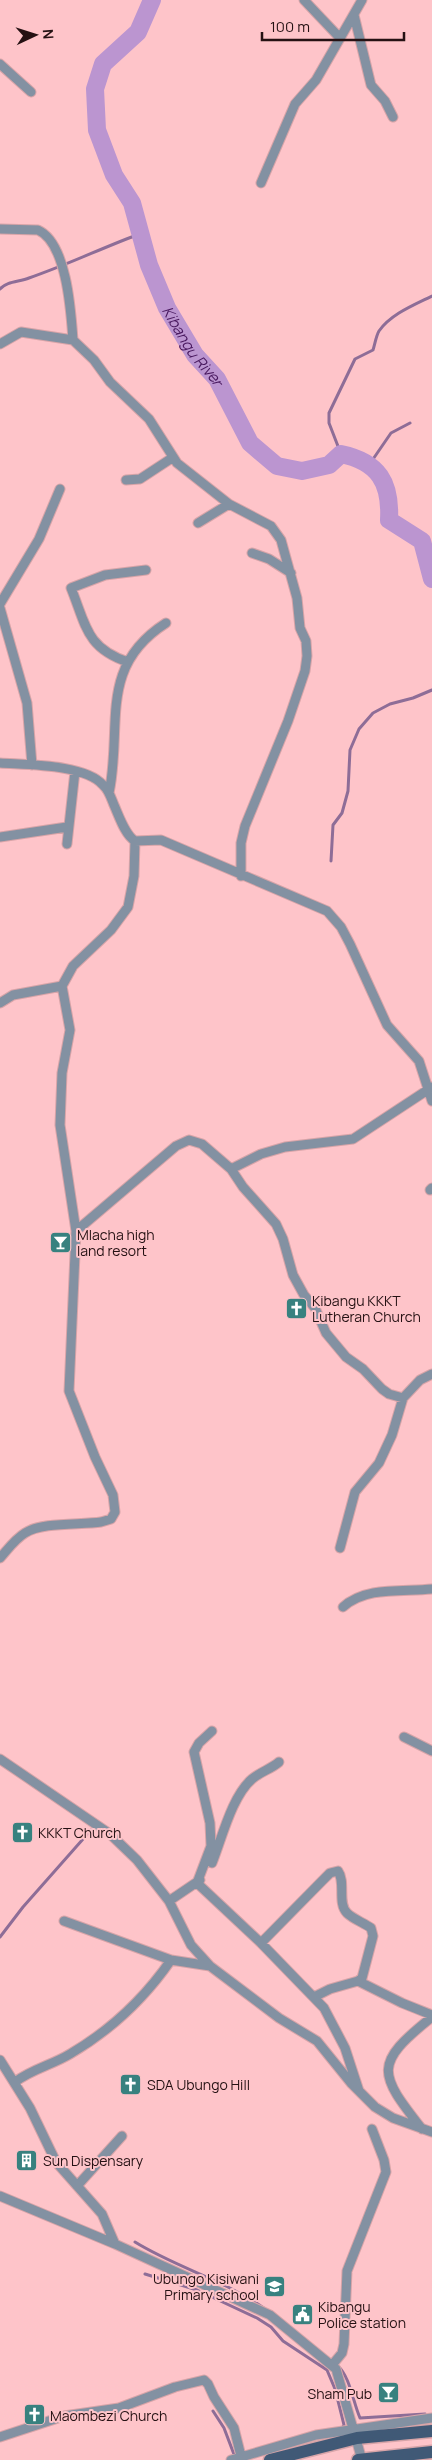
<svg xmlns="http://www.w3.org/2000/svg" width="432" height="2460" viewBox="0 0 432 2460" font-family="Manrope,sans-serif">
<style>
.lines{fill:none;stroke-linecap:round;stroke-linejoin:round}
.stream{stroke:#8e6d97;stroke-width:3}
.river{stroke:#bb95d0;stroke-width:18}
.street-casing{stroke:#d7a4a8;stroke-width:11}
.primary-casing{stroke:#d7a4a8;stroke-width:15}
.street{stroke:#8391a2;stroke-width:9}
.primary{stroke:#405976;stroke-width:12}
.labels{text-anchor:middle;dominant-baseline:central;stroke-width:4;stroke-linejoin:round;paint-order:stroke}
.poi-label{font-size:14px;fill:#251113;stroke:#fec4c9;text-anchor:start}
.water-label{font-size:15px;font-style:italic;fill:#48185e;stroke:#fec4c9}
</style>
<rect width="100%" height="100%" fill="#fec4c9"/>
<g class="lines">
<!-- stream -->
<path class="stream" d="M0,289C7,281 19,282 29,278C67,265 104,247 142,233
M341,454L329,423V413L355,359L373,350C375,344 376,336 379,331C391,314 414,305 432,296
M369,465L391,433L410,423
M331,861L333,825L342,813L348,791L350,750L359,729L373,713L390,704L413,698L432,690
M0,1937L23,1907L91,1830
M135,2242C177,2268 225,2280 265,2309
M145,2274L197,2290L257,2318L271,2327L283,2341L327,2370L335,2389L344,2425L341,2430
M338,2366C350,2377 353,2402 360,2418L425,2414
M213,2411L224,2428L235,2457"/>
<!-- river -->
<path class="river" id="s1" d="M152,0L138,32L103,64L95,89L97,130L114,175L132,203L149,265L167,308L195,355L217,379L250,443L277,466L302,471L329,465L341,454C379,462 391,483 389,520L422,541L432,579"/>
<defs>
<path id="street" d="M304,0L340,38
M354,15L371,85L385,101L393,117
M0,64L31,92
M261,183L295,104L316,80L362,0
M0,229L38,230C67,243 71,312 73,340
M0,344L21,332L73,340L94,360L110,382L149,419L177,463L229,504L271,526L281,540L297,598L300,628L306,641L307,656L305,671L288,721L245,826L241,843V876
M126,480L140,479L172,458
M198,523L229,504
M252,553L269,559L291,573
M0,604L39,539L60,489
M0,608L27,703L32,765
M128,662C86,648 86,625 71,588L105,575L146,570
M0,763C26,765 85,764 103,785C109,790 111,798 114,805C119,816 125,835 135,841
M109,793C123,726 97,667 166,623
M0,837L67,827
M135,841L161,840L327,911L341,927L350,944L387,1025L419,1061L432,1101
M67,844L75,771
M0,1003L13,995L62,986
M231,1169L261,1154L285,1147L353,1139L432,1087
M430,1190L432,1188
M76,1231L176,1146L189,1140L202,1144L231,1169L243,1187L276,1224L283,1239L293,1275L304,1295L315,1308L326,1333L346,1357L363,1369L382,1389L389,1394L403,1398L420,1380L432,1374
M340,1548L355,1492L379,1463L392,1435L403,1398
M0,1558C8,1549 15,1539 25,1533C41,1522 80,1525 101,1522L111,1519L115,1512L113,1495L95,1457L69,1391L76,1231L60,1125L62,1073L70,1030L62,986L73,966L111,930L128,907L134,876L135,841
M343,1607C366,1586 403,1592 432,1589
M212,1731L199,1743L194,1752L210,1823L211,1846L197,1883L261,1943L324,2008L345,2048L359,2091
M404,1737L432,1751
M0,1759L110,1834L137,1860L169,1901L191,1945L210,1966L279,2018L317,2041L351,2083L375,2107L393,2118L432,2132
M212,1863C222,1838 232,1796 252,1779C260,1772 271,1769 279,1762
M169,1901L200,1880
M64,1921L171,1960L210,1966
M261,1943L322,1881L330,1873L338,1871C346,1882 337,1903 347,1913C353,1919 364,1923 371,1928L373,1936L362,1978L358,1981L330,1989L314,1997
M358,1981L402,2003L432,2015
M0,2060L30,2108L56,2162L102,2214L115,2244
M15,2082C32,2069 52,2065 70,2054C111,2030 144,1999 171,1960
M422,2129C378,2073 373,2064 432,2017
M77,2186L122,2136
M0,2196L115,2244L270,2315L336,2369L362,2460
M333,2364L342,2353L344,2344L347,2271L386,2172L384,2160L372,2129
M0,2437L64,2416L119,2408L175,2387L204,2380L208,2384L214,2397L234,2428L242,2460
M231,2460L316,2435L432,2418"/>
<path id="primary" d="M270,2460L357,2438L432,2431
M358,2460L432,2452"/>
</defs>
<!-- street casing -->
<use href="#street" class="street-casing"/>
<!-- primary casing -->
<use href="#primary" class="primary-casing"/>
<!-- street -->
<use href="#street" class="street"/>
<!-- primary -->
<use href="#primary" class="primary"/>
</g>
<!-- icons -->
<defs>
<symbol id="bar-square" viewBox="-11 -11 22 22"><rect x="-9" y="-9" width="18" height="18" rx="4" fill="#38817f" stroke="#fec4c9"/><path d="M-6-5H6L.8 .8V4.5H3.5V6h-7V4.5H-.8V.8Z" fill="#fff"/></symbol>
<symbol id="church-square" viewBox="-11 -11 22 22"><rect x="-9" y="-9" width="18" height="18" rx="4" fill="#38817f" stroke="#fec4c9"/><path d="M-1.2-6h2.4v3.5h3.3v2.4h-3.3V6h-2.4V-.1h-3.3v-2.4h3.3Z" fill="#fff"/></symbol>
<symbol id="building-square" viewBox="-11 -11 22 22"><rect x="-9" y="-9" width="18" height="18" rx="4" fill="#38817f" stroke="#fec4c9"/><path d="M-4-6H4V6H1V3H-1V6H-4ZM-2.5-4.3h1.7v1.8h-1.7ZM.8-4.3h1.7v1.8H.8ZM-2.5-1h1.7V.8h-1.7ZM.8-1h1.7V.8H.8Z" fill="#fff"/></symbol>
<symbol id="school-square" viewBox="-11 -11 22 22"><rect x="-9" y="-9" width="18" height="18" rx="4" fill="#38817f" stroke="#fec4c9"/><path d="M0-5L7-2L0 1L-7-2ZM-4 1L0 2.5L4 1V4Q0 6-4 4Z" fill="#fff"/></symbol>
<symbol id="civic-square" viewBox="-11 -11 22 22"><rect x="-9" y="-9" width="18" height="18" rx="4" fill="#38817f" stroke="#fec4c9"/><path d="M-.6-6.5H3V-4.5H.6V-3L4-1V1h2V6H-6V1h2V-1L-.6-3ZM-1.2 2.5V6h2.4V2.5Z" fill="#fff"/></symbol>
</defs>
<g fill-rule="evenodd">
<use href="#bar-square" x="48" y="1230" width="25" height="25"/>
<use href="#church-square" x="284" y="1296" width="25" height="25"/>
<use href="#church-square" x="10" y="1820" width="25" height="25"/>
<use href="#church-square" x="118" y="2072" width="25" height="25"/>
<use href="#building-square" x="14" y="2148" width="25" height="25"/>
<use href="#school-square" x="262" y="2274" width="25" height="25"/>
<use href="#civic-square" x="290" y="2302" width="25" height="25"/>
<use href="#bar-square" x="376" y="2380" width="25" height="25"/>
<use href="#church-square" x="22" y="2402" width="25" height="25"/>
</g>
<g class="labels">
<!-- poi labels -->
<g class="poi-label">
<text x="77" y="1234">Mlacha high<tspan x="77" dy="16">land resort</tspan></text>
<text x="312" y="1300">Kibangu KKKT<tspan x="312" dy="16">Lutheran Church</tspan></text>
<text x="38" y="1832">KKKT Church</text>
<text x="147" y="2084">SDA Ubungo Hill</text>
<text x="43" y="2160">Sun Dispensary</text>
<text x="259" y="2278" text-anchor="end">Ubungo Kisiwani<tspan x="259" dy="16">Primary school</tspan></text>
<text x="318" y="2306">Kibangu<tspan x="318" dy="16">Police station</tspan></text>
<text x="372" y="2393" text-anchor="end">Sham Pub</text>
<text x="50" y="2415">Maombezi Church</text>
</g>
<!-- water labels -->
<g class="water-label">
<text stroke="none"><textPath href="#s1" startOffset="388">Kibangu River</textPath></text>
</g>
</g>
<!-- north arrow -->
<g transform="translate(35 35) rotate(86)" stroke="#fec4c9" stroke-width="4" paint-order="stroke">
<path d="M0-4L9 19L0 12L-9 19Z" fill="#251113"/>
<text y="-8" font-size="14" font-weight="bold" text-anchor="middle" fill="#251113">N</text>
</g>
<!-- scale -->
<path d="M262 32v8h142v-8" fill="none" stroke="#251113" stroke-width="2.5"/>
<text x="270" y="32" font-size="15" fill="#251113" stroke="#fec4c9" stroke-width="4" paint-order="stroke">100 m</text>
</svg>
